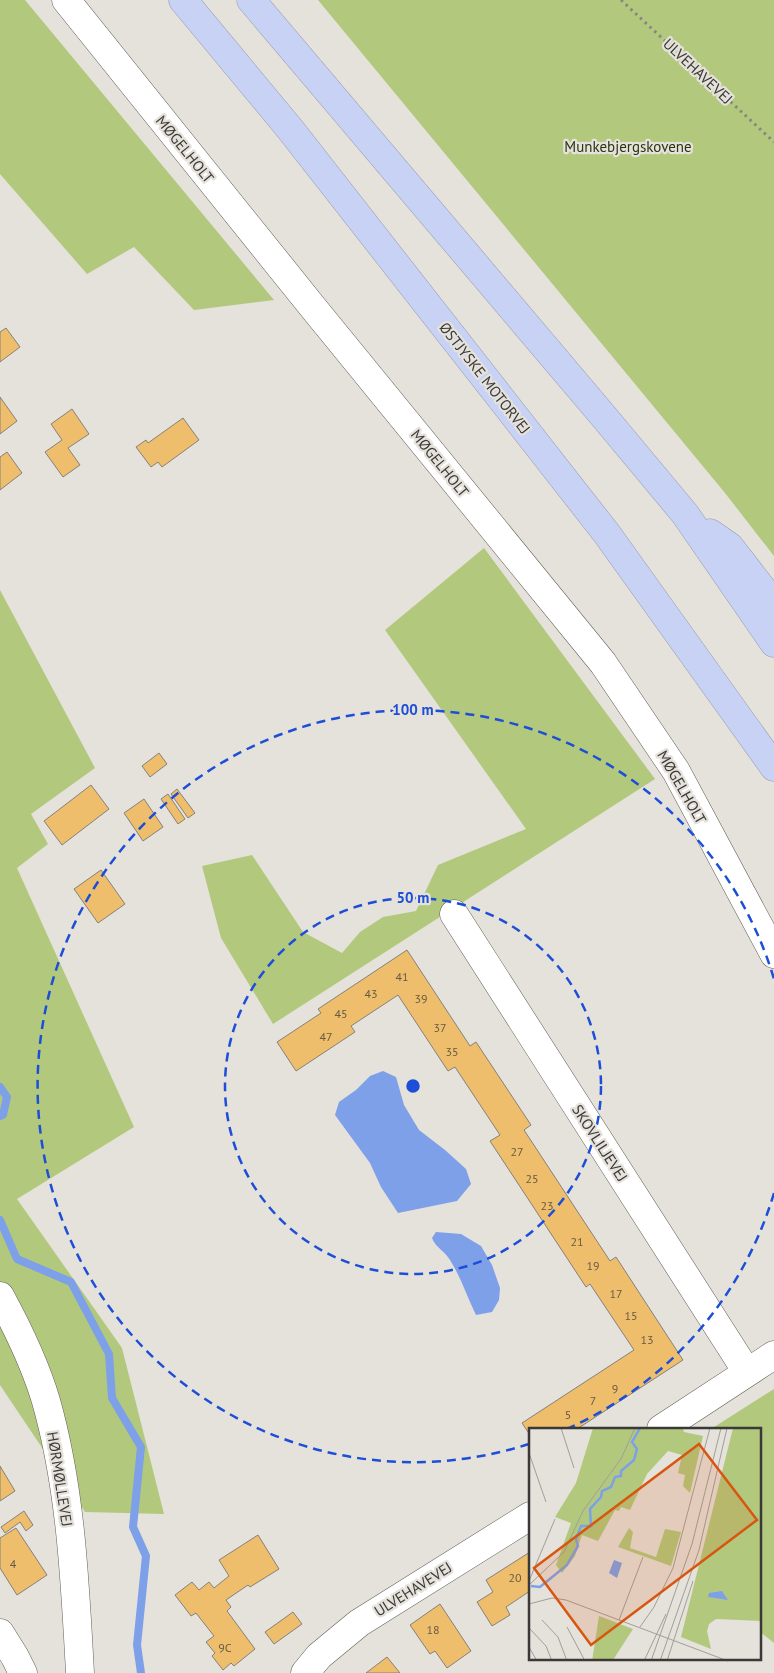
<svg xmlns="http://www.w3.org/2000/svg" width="774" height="1673" viewBox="0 0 774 1673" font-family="'PT Sans',sans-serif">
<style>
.green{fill:#b2c97d}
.water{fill:#7da0e9}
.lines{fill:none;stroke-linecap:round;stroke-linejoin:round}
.stream{stroke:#7da0e9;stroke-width:8}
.building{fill:#eebe6c;stroke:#84817b}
.minor-casing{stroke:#63605a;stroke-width:29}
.highway-casing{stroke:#969cb2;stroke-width:29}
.path{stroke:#898682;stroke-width:3;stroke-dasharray:2.5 4;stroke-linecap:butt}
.minor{stroke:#fff;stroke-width:28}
.highway{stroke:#c7d2f4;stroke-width:28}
.ring{fill:none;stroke:#1d4ed8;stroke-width:2.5;stroke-dasharray:9 6}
.labels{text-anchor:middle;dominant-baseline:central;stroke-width:4.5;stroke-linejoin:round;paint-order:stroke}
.number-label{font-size:12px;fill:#675a44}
.street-label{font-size:15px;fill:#3a3937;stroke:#e5e1db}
.park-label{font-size:15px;fill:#2a340f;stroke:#e5e1db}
.inset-river{fill:none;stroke:#7da0e9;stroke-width:2.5}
.inset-road{fill:none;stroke:#a19e99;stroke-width:1}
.view{fill:#d75610;fill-opacity:0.15;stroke:#d75610;stroke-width:2.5}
.inset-edge{fill:none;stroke:#3a3937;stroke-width:2.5}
.centre{fill:#1d4ed8;stroke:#e5e1db;stroke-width:2.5}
.ring-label{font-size:15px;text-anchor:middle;font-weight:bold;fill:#1d4ed8;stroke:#e5e1db;stroke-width:4.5;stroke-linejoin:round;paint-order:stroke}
</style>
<rect width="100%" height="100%" fill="#e5e1db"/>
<!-- green -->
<path class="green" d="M0,0H25L274,300L194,310L134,247L87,274L0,174Z
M318,0H774V556L725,493Z
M484,548L655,779L273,1024L221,938L202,866L252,855L303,932L342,953L360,932L383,917L416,911L438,865L526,829L385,630Z
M0,590L95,768L31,814L48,844L17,868L134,1127L17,1199L122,1348L164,1514L85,1512L0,1385Z
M774,1389V1643L760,1632V1429H711Z"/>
<!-- water -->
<path class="water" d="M383,1071L396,1077L404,1105L419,1130L445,1150L466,1169L471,1184L457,1201L398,1213L381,1187L370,1163L335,1115L339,1102L356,1090L370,1076Z
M436,1232L461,1234L481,1246L492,1265L500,1288L499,1300L492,1312L476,1315C467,1297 461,1277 450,1260C445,1251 436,1248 432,1238Z"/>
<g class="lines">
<!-- stream -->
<path class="stream" d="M0,1087L7,1097L3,1115L0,1116
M0,1220L17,1259L71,1282L109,1354L112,1398L141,1447L133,1527L146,1556L137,1645L141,1673"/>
</g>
<!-- building -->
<path class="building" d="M6,328L20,347L0,362V332Z
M0,397L17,421L0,434Z
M72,409L89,434L68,448L80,465L63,477L45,452L62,440L51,424Z
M183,418L199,440L162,467L158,462L151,467L136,447L146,440L148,443Z
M7,452L22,473L0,490V457Z
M159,753L167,764L150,777L142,766Z
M91,785L109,809L62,845L44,821Z
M177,789L195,813L188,818L171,794Z
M168,794L185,819L178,824L161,799Z
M144,799L163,827L143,841L124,813Z
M101,870L125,904L98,923L74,889Z
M407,950L470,1046L476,1042L531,1125L524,1130L610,1261L616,1257L683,1360L577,1429H530V1435L522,1423L634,1350L590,1284L586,1287L490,1141L500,1135L455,1067L448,1071L398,995L351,1026L355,1032L296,1071L277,1042L321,1013L318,1009Z
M0,1466L15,1491L0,1501Z
M24,1511L33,1525L26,1531L20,1522L5,1533L1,1527Z
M16,1528L47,1575L17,1595L0,1568V1538Z
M258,1535L279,1569L250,1587L248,1585L226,1600L231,1607L227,1611L255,1649L234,1666L231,1663L223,1670L212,1656L215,1653L206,1642L214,1636L196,1613L191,1616L175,1595L192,1582L199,1590L209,1582L214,1588L229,1576L219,1560Z
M530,1552V1591L506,1607L510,1615L492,1626L477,1602L493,1592L486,1580Z
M440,1604L471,1651L447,1668L435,1651L430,1654L410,1625Z
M293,1612L302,1624L274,1644L265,1632Z
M387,1657L400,1673H366Z"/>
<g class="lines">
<defs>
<path id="minor" d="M66,0L311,305L603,663L676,771L774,954
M454,914L747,1372
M0,1296C18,1329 35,1364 46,1401C71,1489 75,1582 80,1673
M661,1429L774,1355
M0,1633L15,1657L23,1673
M305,1673L319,1656L359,1623L530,1516"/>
<path id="highway" d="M183,0L290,129L607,534L774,767
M251,0L605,418L685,514L774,643
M710,533L730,547L774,604"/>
</defs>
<!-- minor casing -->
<use href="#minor" class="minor-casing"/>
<!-- highway casing -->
<use href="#highway" class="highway-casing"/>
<!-- path -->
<path class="path" d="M621,0L774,142"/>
<!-- minor -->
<use href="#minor" class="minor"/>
<!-- highway -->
<use href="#highway" class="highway"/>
</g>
<!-- distance rings -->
<g class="ring">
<circle cx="413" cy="1086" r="188"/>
<path d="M774 1193A376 376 0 0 1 569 1428M529 1444A376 376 0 1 1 774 979"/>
</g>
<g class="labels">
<!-- number labels -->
<g class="number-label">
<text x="402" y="976">41</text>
<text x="371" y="993">43</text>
<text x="421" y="998">39</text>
<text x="341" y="1013">45</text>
<text x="440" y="1027">37</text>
<text x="326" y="1036">47</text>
<text x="452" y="1051">35</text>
<text x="517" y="1151">27</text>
<text x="532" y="1178">25</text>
<text x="547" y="1205">23</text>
<text x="577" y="1241">21</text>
<text x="593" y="1265">19</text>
<text x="616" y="1293">17</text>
<text x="631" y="1315">15</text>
<text x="647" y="1339">13</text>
<text x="615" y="1388">9</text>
<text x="593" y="1400">7</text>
<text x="568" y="1414">5</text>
<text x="13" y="1563">4</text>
<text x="515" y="1577">20</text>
<text x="433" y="1629">18</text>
<text x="225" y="1647">9C</text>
</g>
<!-- street labels -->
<g class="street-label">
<text transform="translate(698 71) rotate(43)">ULVEHAVEVEJ</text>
<text transform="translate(185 149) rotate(51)">MØGELHOLT</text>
<text transform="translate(485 378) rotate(52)">ØSTJYSKE MOTORVEJ</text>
<text transform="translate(440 463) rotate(51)">MØGELHOLT</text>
<text transform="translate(682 787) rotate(60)">MØGELHOLT</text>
<text transform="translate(600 1143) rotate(57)">SKOVLILJEVEJ</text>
<text transform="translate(60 1479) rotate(81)">HØRMØLLEVEJ</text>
<text transform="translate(413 1589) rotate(-32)">ULVEHAVEVEJ</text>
</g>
<!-- park labels -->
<g class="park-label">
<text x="628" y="146">Munkebjergskovene</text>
</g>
</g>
<!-- overview -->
<g transform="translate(529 1428)">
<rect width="232" height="232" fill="#e5e1db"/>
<path d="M64,0H154L155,4L174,8L161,65L154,58L156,47L149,45L153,27L139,23L118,46L101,82L92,79L90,83L86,82L69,113L53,107L46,128L33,145L27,137L42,95L26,89L47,55ZM204,0H232V193L187,191L180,196L178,203L182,221L152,209ZM100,100L104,104L101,120L127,129L136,101L152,104L142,138L89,119ZM70,188L104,201L84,232L63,233Z" fill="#b2c97d"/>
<path d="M85,132L93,135L88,150L80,145ZM193,163L199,172L179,169L180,165Z" fill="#7da0e9"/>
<path class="inset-river" d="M2,158L11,159L38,137L49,118L47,111L52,98H62L61,81L72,69L73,63L82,59L86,49L92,48V43L105,32L108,21L103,14L111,0"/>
<path class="inset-road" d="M32,0L45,40M0,25L17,74M0,153L26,91M0,157L35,124L54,83L92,31L106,0M0,176L23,170L37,172L199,233M13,192L29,209L38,233M90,192L114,129M38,199L56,233M111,199L125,179L144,140L181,0M1,201L17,218L23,233M0,219L8,233M115,233L137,186M122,233L163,116L192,0M131,233L170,122L198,0M138,233L164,153"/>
<path class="view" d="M170,16L228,92L62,217L5,140Z"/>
<rect width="232" height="232" class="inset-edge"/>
</g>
<circle cx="413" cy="1086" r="8" class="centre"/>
<g class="ring-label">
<text x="413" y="715">100 m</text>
<text x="413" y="903">50 m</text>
</g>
</svg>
